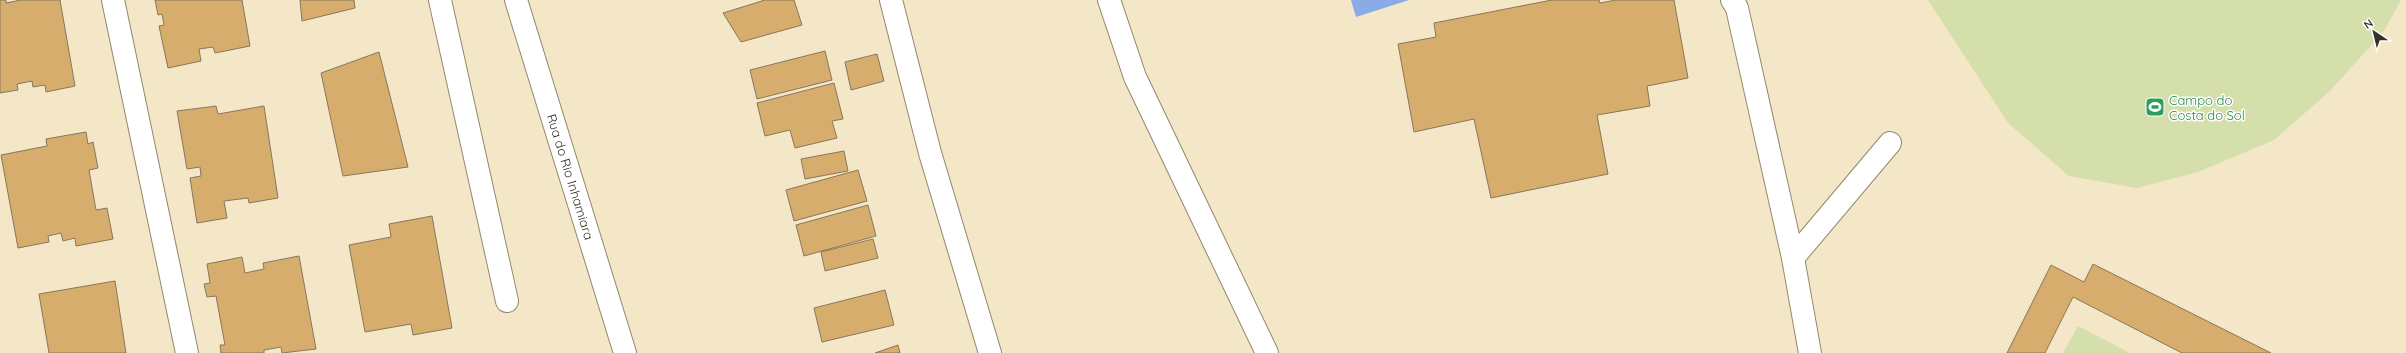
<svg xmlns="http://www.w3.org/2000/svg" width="2406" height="353" viewBox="0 0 2406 353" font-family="Quicksand,sans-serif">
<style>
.green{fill:#d4dfab}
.water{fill:#8babe8}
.building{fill:#d6ad6c;stroke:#88775c}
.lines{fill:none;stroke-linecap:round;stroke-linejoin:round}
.minor-casing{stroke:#93876a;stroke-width:24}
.minor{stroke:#fff;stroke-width:22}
.labels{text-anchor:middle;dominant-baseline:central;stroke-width:3;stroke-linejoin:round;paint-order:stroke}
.leisure-label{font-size:13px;fill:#27864d;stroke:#fff;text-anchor:start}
.street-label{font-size:13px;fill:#363125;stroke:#fff}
</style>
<rect width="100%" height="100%" fill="#f3e7c8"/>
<!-- green -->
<path class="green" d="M1928,0H2401L2384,31L2330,91L2274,140L2198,172L2137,188L2069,176L2008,123Z
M2078,326L2130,353H2063Z"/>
<!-- water -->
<path class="water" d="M1351,0H1409L1356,17Z"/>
<!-- building -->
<path class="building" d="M0,0H6V3L21,0H60L75,86L46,92L45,85L33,87L32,81L17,84L18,90L0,93Z
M155,0H242L250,46L215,53L213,47L199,49L201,61L168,68L159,26L164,25L162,14L158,15Z
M300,0H354L355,8L302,21Z
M765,0H794L802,25L741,42L723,13Z
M1552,0H1599L1600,3L1616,0H1674L1688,78L1647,86L1650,106L1597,115L1608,174L1491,198L1474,119L1414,132L1398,44L1436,37L1434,23Z
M825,51L832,80L757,99L750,70Z
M379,52L408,167L343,176L321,73Z
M877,54L884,81L851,90L845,62Z
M834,83L843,119L832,121L837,138L795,148L790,130L765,136L757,103Z
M216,106L218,114L264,106L278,198L249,203L248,198L224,201L227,218L197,223L190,178L201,176L200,167L187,169L177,111Z
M86,132L88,144L93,142L98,168L89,170L96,210L107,208L113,239L76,246L75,238L63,241L61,233L48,236L49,242L18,248L1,155L47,146L46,139Z
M844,151L848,171L805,179L801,159Z
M858,170L867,201L794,221L786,190Z
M868,205L876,236L804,256L796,225Z
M432,216L452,328L413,335L411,324L365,332L349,245L391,237L389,224Z
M873,239L878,258L825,271L821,252Z
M299,256L316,349L282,353L281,347L264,350V353H221L220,345H225L216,296L207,297L204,284L210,283L207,264L242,257L245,273L264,269L263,263Z
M2093,264L2271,353H2182L2073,297L2045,353H2007L2051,265L2084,282Z
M115,281L126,353H49L39,294Z
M885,290L894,325L822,342L814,308Z
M898,345L900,353H875Z"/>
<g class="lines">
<defs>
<g id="minor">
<path d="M113,0L187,353"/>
<path d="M440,0L507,301"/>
<path id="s1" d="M516,0L625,353"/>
<path d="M891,0L930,153L990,353"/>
<path d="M1109,0L1135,77L1267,353"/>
<path d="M1732,0L1737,8L1793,258L1810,353"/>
<path d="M1793,258L1890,143"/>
</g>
</defs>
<!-- minor casing -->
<use href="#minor" class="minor-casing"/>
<!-- minor -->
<use href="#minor" class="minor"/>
</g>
<!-- icons -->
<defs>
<symbol id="stadium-square" viewBox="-11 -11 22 22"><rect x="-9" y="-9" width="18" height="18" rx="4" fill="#2e9e5b" stroke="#fff"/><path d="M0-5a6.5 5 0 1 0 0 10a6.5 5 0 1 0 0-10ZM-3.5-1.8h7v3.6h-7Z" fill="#fff"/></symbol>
</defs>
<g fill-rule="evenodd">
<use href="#stadium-square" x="2144" y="96" width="22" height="22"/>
</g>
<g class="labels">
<!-- leisure labels -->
<g class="leisure-label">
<text x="2169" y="100">Campo do<tspan x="2169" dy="15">Costa do Sol</tspan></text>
</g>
<!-- street labels -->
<g class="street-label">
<text stroke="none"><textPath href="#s1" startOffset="185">Rua do Rio Inhamiara</textPath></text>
</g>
</g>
<!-- north arrow -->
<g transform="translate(2374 32) rotate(325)" stroke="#ffffff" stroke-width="3" paint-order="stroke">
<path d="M0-3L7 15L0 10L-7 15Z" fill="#363125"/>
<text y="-6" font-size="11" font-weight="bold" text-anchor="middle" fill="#363125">N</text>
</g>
</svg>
